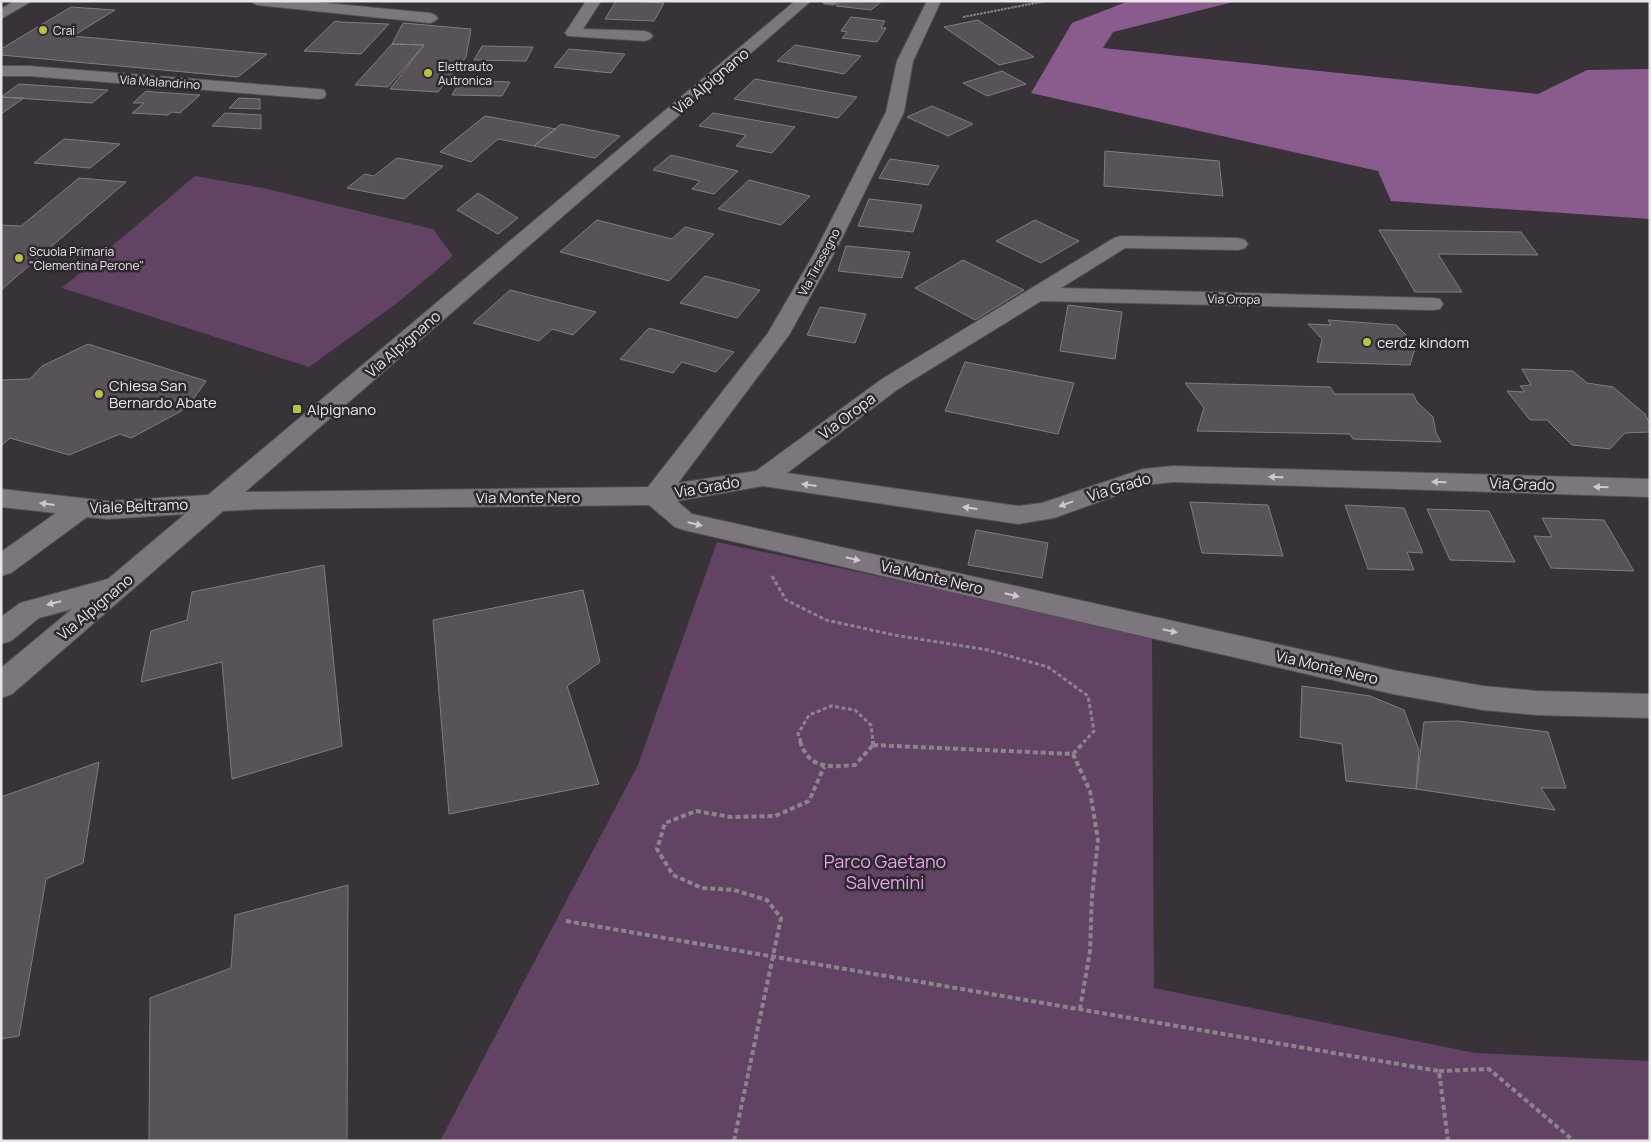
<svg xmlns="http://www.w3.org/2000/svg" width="1651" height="1142" viewBox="0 0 1651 1142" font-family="Manrope,sans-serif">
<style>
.green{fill:#624364}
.forest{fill:#8a5c8e}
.building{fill:#595259;stroke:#827b82}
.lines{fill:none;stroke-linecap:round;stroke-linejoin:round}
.minor-casing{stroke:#544f55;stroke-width:2}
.path-far2{stroke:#8b858b;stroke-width:2;stroke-dasharray:2.5 1;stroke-linecap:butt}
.path-far1{stroke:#8b858b;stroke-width:3;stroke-dasharray:4 2.5;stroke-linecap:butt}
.path{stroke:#8b858b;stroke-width:4;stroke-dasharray:5 3;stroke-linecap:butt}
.minor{fill:#7d767e;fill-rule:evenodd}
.oneway{fill:#cec9cf}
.poi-dot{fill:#b6c249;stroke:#2f292f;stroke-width:2}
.labels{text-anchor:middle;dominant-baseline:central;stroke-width:5;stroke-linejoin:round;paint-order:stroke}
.far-poi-label{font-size:12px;fill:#e9e5ea;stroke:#2f292f;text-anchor:start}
.far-street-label{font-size:12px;fill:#e9e5ea;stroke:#2f292f}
.street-label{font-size:15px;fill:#e9e5ea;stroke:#2f292f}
.poi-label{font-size:15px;fill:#e9e5ea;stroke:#2f292f;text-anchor:start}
.near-park-label{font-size:18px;fill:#e7a4eb;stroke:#2f292f}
</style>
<rect width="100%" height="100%" fill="#393239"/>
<!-- green -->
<path class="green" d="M195,176L263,188L433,229L453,256L396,304L309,367L62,288Z
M717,542L1152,635L1154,988L1475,1053L1650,1061V1141H440L638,765Z"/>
<!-- forest -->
<path class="forest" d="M1129,1H1237L1113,32L1103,48L1538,94L1587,70L1650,69V219L1391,201L1378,171L1031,93L1072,23Z"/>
<!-- building -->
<path class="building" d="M616,1H631L664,3L654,21L605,19Z
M842,1H882L871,10L836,6Z
M71,7L115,10L73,36L267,54L238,77L1,55V49Z
M851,17L885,21L881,28H886L877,42L842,38L847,32L841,31Z
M978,20L1034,57L999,65L944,27Z
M335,21L341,22L389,24L361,54L304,51Z
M403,23L471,29L466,57L438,92L390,89L424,45L392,44Z
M392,44L424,45L388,87L355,85Z
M795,45L861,56L844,74L777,61Z
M482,46L533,47L526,61L474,60Z
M569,49L625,54L611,73L554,67Z
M1002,71L1026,84L987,96L963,83Z
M755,79L857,97L838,118L734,99Z
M461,80L510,82L502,96L452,95Z
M19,84L108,90L92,103L1,97Z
M146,91L153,92L200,95L180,113L172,112L168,115L132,113L144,103H133Z
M1,97L24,98L1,114Z
M239,98L260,99V109L229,108Z
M932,106L973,124L948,136L907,117Z
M225,113L261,115V129L212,126Z
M713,113L795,127L772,153L736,146L746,135L699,126Z
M485,116L556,129L534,146L498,139L471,162L440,152Z
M561,124L620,136L595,158L534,146Z
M64,139L77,140L120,144L90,168L34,163Z
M1105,151L1219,161L1223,196L1104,186Z
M671,155L738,171L714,194L692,189L700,181L653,170Z
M397,158L443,166L404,199L347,188L365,174L374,176Z
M890,159L939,166L928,185L879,178Z
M79,178L126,182L1,290V225L21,226Z
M749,180L810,196L781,225L718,209Z
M478,193L518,218L498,234L457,210Z
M869,199L922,205L913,232L858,226Z
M597,220L672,239L685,227L714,234L669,281L560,252Z
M1035,220L1079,241L1041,263L996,241Z
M1379,230L1521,232L1538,255L1438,254L1462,292H1415Z
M846,246L910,252L902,278L838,271Z
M963,260L1024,290L975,320L915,288Z
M705,276L760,290L737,318L680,303Z
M510,290L596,312L573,335L552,329L539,341L473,323Z
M1068,305L1122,312L1115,359L1060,351Z
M820,307L866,314L855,343L807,335Z
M1328,320L1396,325L1416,345L1410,365L1317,362L1322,339L1308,324L1331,325Z
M649,328L734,352L716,372L682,362L673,373L620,359Z
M88,344L206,381L187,408L131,438L120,434L69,455L10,438L1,446V380L30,379L42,366Z
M965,362L1074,383L1058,434L945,411Z
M1522,369L1573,371L1587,383L1613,387L1645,414L1650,424V432L1625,433L1610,449L1572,445L1547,420H1530L1507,391L1525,392L1520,386L1531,385Z
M1185,383L1330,387L1335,394H1413L1417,402L1433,417L1436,433L1441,442L1353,439L1350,434L1197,431L1204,408Z
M1190,502L1268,505L1283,556L1202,553Z
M1345,505L1404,508L1423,553L1407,552L1414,570L1368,569Z
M1427,509L1489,511L1515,562L1450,560Z
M1542,518L1604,520L1634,571L1551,568L1534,536L1552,537Z
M976,530L1048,543L1042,578L968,565Z
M324,565L342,746L232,779L222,662L141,682L151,631L187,620L192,592Z
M583,590L600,662L567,686L599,784L449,814L433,620Z
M1302,686L1370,696L1404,710L1419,750L1416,789L1346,781L1342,744L1300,737Z
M1458,721L1548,732L1566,788H1541L1555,810L1416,789L1424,722Z
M99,762L83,863L46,879L19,1036L1,1039V797Z
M348,885L347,1141H149L150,998L231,968L235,915Z"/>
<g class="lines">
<defs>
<path id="minor" d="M14,1H32L1,19V9Z
M250,1H305L430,13L435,15L438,18L435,21L430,23L257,5Z
M586,1H601L583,29L645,31L650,33L653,36L650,39L645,41L568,36L565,33Z
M795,1H811L245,492L648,487L768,333L815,252L886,112L897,61L927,1H941L913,61L904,112L835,252L789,335L678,483L756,471L882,379L1114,238L1121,236L1238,238L1245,240L1248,244L1245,248L1238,250L1125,248L1061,288L1432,298L1440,299L1443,304L1440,309L1432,310L1041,301L898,389L787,473L1018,506L1042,503L1143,469L1173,466L1650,479V497L1173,482L1146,485L1054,518L1018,524L763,486L677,501L692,514L1393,670L1483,686L1537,691L1650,694V718L1537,715L1483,710L1393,694L684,530L675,527L649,505L259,509L223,511L12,694L1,698V668L72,609L39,618L11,641L1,644V617L20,603L108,579L185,514L107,519L87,517L11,573L1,576V552L56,513L1,507V489L107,501L208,495Z
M822,1H841L834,5L824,4Z
M1,66H29L318,89L324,90L326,94L324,98L318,99L29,76H1Z"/>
</defs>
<!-- minor casing -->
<use href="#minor" class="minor-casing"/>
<!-- path-far2 -->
<path class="path-far2" d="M963,17L1046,1"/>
<!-- path-far1 -->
<path class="path-far1" d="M772,576L786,600L826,620L894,635L988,650L1048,667L1088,696L1094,731L1084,742
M801,742L798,734L809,715L831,706L855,710L871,725L873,742"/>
<!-- path -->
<path class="path" d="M800,741C809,770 830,767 855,765L873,745
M873,741V745
M873,745L1073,754L1085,741
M1073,754L1090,791L1098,840L1092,896L1090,951L1080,1009
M566,921L1439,1071L1448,1141
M1439,1071L1489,1069L1574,1141
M734,1141L781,918L767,900L734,890L702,888L673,875L657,849L665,823L696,811L731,817L775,816L809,801L824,767"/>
<!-- minor -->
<use href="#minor" class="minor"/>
</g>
<!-- one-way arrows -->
<defs><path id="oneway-solid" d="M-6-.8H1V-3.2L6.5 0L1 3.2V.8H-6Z" transform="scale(1.25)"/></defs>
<g class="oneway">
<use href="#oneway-solid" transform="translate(1276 477) rotate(-178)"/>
<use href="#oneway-solid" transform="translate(1439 482) rotate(-178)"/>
<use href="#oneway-solid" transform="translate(809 485) rotate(-172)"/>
<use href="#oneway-solid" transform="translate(1601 487) rotate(-178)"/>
<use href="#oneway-solid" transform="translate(47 504) rotate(-173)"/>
<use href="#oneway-solid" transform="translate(1066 504) rotate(160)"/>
<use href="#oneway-solid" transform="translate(970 508) rotate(-172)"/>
<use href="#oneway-solid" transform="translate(695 524) rotate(13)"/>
<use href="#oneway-solid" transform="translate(853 559) rotate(13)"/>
<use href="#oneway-solid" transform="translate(1012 595) rotate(13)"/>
<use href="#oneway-solid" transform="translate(54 603) rotate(166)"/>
<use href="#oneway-solid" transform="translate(1170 631) rotate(13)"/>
</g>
<!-- markers -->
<g class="poi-dot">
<circle cx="43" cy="30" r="5"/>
<circle cx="428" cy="73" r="5"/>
<circle cx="19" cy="258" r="5"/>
<circle cx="1367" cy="342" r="5"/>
<circle cx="99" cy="394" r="5"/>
<rect x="292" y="404" width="10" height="10" rx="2.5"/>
</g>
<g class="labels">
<!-- far-poi labels -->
<g class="far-poi-label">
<text x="53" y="30">Crai</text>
<text x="438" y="66">Elettrauto<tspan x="438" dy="14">Autronica</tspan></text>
<text x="29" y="251">Scuola Primaria<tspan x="29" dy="14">"Clementina Perone"</tspan></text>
</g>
<!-- far-street labels -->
<g class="far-street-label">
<text transform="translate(160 82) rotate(4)">Via Malandrino</text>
<text transform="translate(819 262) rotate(-62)">Via Tirasegno</text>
<text transform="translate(1234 299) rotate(1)">Via Oropa</text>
</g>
<!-- street labels -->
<g class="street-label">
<text transform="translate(711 81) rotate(-40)">Via Alpignano</text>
<text transform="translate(403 344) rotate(-41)">Via Alpignano</text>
<text transform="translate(847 416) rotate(-37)">Via Oropa</text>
<text transform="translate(1522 484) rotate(2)">Via Grado</text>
<text transform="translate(707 487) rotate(-10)">Via Grado</text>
<text transform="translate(1119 487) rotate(-17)">Via Grado</text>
<text x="528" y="497">Via Monte Nero</text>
<text transform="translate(139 506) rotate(-2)">Viale Beltramo</text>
<text transform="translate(932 577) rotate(13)">Via Monte Nero</text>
<text transform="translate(95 607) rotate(-40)">Via Alpignano</text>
<text transform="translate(1327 667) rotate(13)">Via Monte Nero</text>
</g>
<!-- poi labels -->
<g class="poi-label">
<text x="1377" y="342">cerdz kindom</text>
<text x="109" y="385">Chiesa San<tspan x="109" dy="17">Bernardo Abate</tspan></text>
<text x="307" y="409">Alpignano</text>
</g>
<!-- near-park labels -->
<g class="near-park-label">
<text x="885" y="861">Parco Gaetano<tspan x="885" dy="21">Salvemini</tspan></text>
</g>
</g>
<!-- border -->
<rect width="1651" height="1142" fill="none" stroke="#e9e5ea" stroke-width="5"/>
</svg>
